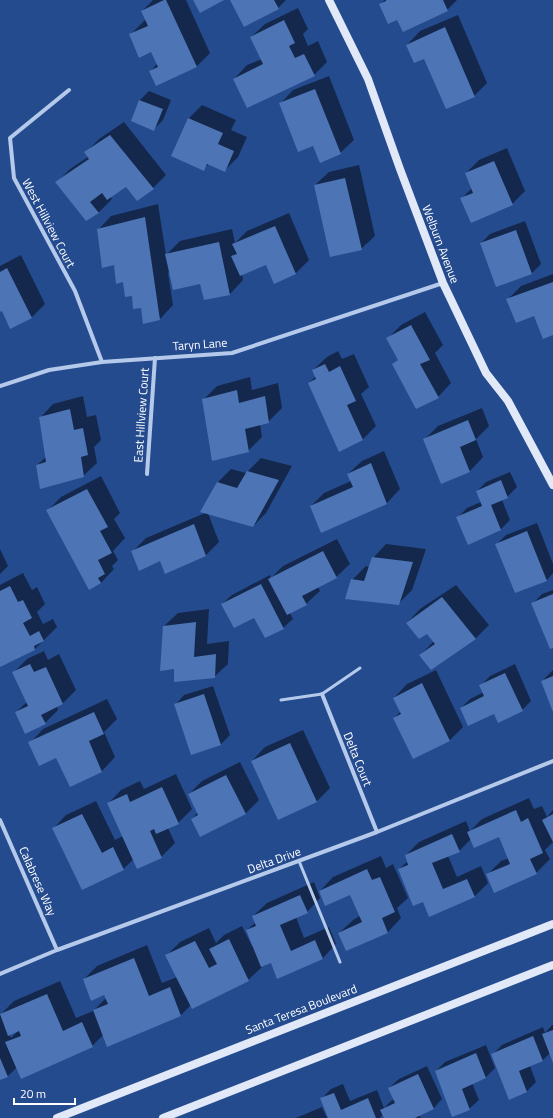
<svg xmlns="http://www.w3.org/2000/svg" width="553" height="1118" viewBox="0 0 553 1118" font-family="'Titillium Web',sans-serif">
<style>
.shadow{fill:#0007;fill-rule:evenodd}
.building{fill:#4d74b5}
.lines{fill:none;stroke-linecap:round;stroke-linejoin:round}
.lane{stroke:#b5caeb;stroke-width:3}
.street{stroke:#b5caeb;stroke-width:4}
.secondary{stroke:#e1e9f9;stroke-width:8}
.labels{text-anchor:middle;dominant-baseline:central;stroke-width:3;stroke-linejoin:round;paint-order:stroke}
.street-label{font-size:12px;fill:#fff;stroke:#254b8f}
</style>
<rect width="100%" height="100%" fill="#254b8f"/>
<!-- shadow -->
<path class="shadow" d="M153,0H186L210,53L197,66L156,85L150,72L157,64L151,51L130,35L144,21L146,20L142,11Z
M231,0H286L278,8L245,26Z
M385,0H457L447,10L397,19L380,4Z
M298,8L308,29L303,34L308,46L318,41L327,62L314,75L234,79L247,65L262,59L251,37L265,24Z
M458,15L487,83L474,96L425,57L407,45L420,31Z
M329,76L354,140L340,153L280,104L293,90Z
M149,91L171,100L163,120L153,130L140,100Z
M202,105L236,120L231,130L247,137L238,157L225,170L209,164L203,169L189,118Z
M124,122L166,175L153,188L126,186L110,196L112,199L99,212L86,220L56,183L70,169L88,157L85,153L99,139Z
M507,148L525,191L512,204L461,199L472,188L466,173L479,160Z
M359,165L375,236L361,249L315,185L329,172Z
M158,204L166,255L180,241L232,229L235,243L247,231L289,213L309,260L296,273L266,264L242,274L243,280L230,294L170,272L168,273L173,305L160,319L141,306L133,294L115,263L98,230L111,216Z
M525,221L541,264L532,273L497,286L481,243L490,234Z
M21,255L45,304L32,317L2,310L0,311V266Z
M553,274V334L535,315L508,299L521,286Z
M425,312L443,345L435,353L451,383L438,397L393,364L399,359L388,338L401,325Z
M338,351L342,359L354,354L369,387L361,394L376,426L362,440L309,383L316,376L313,370L327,357Z
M250,377L252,390L278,383L282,408L268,422L260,424L262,437L248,451L203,400L217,386Z
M83,396L87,417L96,415L101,440L94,447L97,463L83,476L37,465L46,457L40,418L53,404Z
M482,408L489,426L476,439L483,457L470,471L441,483L424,440L438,426Z
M384,451L400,489L387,503L321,532L311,506L324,493L351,481L348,474L362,461Z
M261,458L292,466L266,513L253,526L208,513L219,542L206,555L166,573L161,560L132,552L146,538L205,513L202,512L218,482L231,469L246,473Z
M510,472L517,487L507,497L502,500L510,520L501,529L458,517L467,508L481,502L477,491L486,482Z
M101,476L120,513L114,519L125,538L113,551L118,560L112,566L114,569L101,583L48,510L61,497Z
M537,523L553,564V573L547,580L497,544L506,535Z
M337,539L350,564L336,577L318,587L320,591L306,604L290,613L293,619L283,628L265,637L255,616L222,604L232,595L270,575L271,578L283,566Z
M386,544L426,549L412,590L398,604L352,580L366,566L369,567L373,558Z
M0,549L8,566L0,574Z
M23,573L32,590L37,587L45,604L37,612L43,624L53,619L57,627L35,649L0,666V585Z
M456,585L489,625L476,638L432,669L420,655L434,641L427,633L407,623L420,609Z
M553,590V647L533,603L542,594Z
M209,609L207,644L229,641L228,664L214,677L175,668L164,626L178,613Z
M44,651L48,660L59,654L76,690L63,703L57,706L58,710L45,723L16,712L27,702L13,673L27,659Z
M515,664L531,701L522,710L494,713L461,708L470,699L484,692L481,685L490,676Z
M436,670L463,727L450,740L414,758L394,718L401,711L394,698L407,684Z
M553,670V709L542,681Z
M213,686L230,735L221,744L175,705L184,695Z
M107,699L117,719L104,732L115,757L102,771L70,786L57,756L30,743L43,729Z
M303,730L330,788L317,801L279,819L252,761L265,747Z
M240,762L259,800L246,813L201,836L192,819L198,812L189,794L202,781Z
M176,774L192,809L178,823L168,828L175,843L161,857L133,860L123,869L53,829L66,815L96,801L115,840L123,836L108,804L121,790L140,781L144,789Z
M529,798L534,809L542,806L547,817L553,810V842L545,850L550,859L536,873L488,874L501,861L509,858L499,835L471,839L459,851L448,856L457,877L481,866L488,883L475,896L423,901L399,869L408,861L406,855L419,842L466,821L470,831L482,819Z
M381,856L386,868L393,864L408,898L397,908L401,918L388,932L346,950L339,933L353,920L360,916L351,894L320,891L333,877Z
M314,882L320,898L307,912L296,917L304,938L329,927L336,944L323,958L278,977L271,962L262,966V967L248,980L191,1005L181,1015L103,1035L92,1046L17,1067L8,1076L0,1079V1015L14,1001L60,981L76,1018L93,1011L107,997L105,994L84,979L97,966L147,945L162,983L177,977L167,955L180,942L209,928L216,943L224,935L242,926L252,946H254L247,930L256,922L253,916L267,903ZM19,1030L11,1038L9,1034Z
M552,1025H553V1061L550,1053L543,1060L530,1066L536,1082L527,1091L493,1054L502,1045L543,1027L545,1033Z
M486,1045L495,1068L485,1078L472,1083L479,1100L469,1109L436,1071L445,1062Z
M427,1066L442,1099L433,1109L419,1115L421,1118H385L383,1114L380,1118H329L321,1099L331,1089L343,1084L350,1101L377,1090L384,1108L391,1101L394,1099L389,1088L399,1079Z
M322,1107L327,1118H296Z"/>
<!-- building -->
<path class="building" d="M164,0H166L197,67L156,86L149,71L158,67L151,52L139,58L129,34L148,26L141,11Z
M193,0H224L200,13Z
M230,0H274L279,9L244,27Z
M386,0H443L448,11L403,32L397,20L388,24L379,4L386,1Z
M284,20L295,43L289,46L295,58L304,54L315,76L247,108L233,79L263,64L250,37Z
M445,27L475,97L446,109L424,59L414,63L406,45Z
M315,89L341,154L320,163L313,146L298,152L279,103Z
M139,100L163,109L154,131L131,121Z
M188,118L223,133L218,144L234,151L225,172L207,164L204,171L171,156Z
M110,135L154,189L137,201L126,187L107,200L102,193L90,202L99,213L86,221L55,182L89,159L84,152Z
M494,161L513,205L471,223L460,198L473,193L465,173Z
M345,178L362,250L330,257L314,185Z
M145,217L160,320L143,324L141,308L133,309L132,296L125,297L123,282L116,284L114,265L102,268L97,229Z
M275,226L296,274L274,284L266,265L240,276L231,256L237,254L232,244Z
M516,230L532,274L496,287L480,243Z
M219,242L230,295L204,300L200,284L173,290L165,254Z
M7,268L32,318L10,329L2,311L0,312V272Z
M553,282V335L543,339L534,316L516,323L506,299Z
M411,325L430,360L420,364L439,398L416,409L392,364L398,360L386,338Z
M325,364L329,372L340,366L356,401L347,405L363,440L339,452L308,383L316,379L312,370Z
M237,390L239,403L265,396L269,423L245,429L249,452L212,461L202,399Z
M70,409L74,430L83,428L88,455L81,457L84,477L40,489L36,465L46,462L39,417Z
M468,420L476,440L460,447L470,472L441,484L423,439Z
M371,463L387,504L321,533L310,506L353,487L347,474Z
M247,471L279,480L253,527L200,512L217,482L237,488Z
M501,480L508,498L491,505L501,530L468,545L456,517L482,506L476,491Z
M87,489L108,527L100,531L112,553L98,560L105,574L98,578L101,583L89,590L46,510Z
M194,524L206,556L165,574L160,561L139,571L131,551Z
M527,531L547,581L515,593L495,544Z
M323,551L337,578L302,596L307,605L287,615L268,579Z
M372,557L413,562L399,605L345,599L351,579L364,581Z
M261,584L284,629L265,638L254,618L234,628L221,604Z
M10,586L18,602L23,600L32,618L23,623L30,636L39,631L44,641L34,646L35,650L0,667V591Z
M553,594V648L550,649L531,603Z
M442,597L476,639L431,670L419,655L435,644L427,634L419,639L406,623Z
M196,622L194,657L216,654L215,678L174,682V669L160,671L163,626Z
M30,664L34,672L46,667L63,704L41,715L46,724L25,734L15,712L28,706L12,672Z
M505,673L523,711L498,723L494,714L468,726L460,708L484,696L479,685Z
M553,676V712L541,681Z
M422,683L450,741L413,759L393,718L401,714L393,698Z
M204,694L221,745L191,755L174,704Z
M94,712L104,734L89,741L102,772L70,787L56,758L39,766L28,742Z
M290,743L317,802L278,820L251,761Z
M226,775L246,814L200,837L191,819L198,815L188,794Z
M162,787L179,824L156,834L154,829L150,831L162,858L137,869L107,803L127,794L130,802Z
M516,810L521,822L528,818L543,853L530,859L537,874L494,893L486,874L510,864L499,837L474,848L467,832Z
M82,814L102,853L113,847L124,870L82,890L52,828Z
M553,814V842L542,820Z
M452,834L460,852L432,863L443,889L467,879L475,897L429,917L423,902L413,906L398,869L408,865L405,855Z
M367,869L372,880L380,877L395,912L382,918L388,933L346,951L338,933L362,922L350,895L325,906L319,891Z
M300,895L308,913L280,925L291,951L315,940L323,959L277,979L271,963L261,967L246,930L256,926L252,916Z
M229,939L249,981L192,1009L165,955L195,941L209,968L217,964L209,949Z
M134,958L149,996L170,987L181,1016L107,1047L93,1010L108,1004L104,995L91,1001L83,979Z
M47,994L63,1031L82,1022L93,1047L21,1079L5,1042L21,1036L19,1031L8,1036L0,1014Z
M553,1030V1063L542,1034Z
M533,1036L543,1061L519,1071L527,1092L509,1100L491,1054Z
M476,1053L486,1078L462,1089L470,1110L452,1117L435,1071Z
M0,1058L8,1077L0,1080Z
M418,1074L434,1109L415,1118H384L380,1110L395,1103L388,1088Z
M334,1093L341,1110L368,1098L376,1118H328L320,1098Z"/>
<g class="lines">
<!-- lane -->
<path class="lane" d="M281,700L322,694L360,668
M299,861L340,962"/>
<!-- street -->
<path class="street" d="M69,90L10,138L14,178L75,291L102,362
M0,386L49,370L102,362L232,353L443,283
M147,474L155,358
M322,694L377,832
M0,820L57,950
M0,974L57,950L377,832L553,761"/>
<!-- secondary -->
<path class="secondary" d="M329,0L368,79L400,169L443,283L486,373L508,401L553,485
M57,1118L553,924
M163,1118L553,965"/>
</g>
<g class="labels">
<!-- street labels -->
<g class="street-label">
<text transform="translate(49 223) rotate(62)">West Hillview Court</text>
<text transform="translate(441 244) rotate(69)">Welburn Avenue</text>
<text transform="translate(200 344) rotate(-4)">Taryn Lane</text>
<text transform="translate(141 415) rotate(-86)">East Hillview Court</text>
<text transform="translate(358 759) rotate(68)">Delta Court</text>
<text transform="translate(274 860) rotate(-20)">Delta Drive</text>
<text transform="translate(38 881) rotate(66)">Calabrese Way</text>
<text transform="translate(301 1009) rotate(-21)">Santa Teresa Boulevard</text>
</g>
</g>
<!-- scale -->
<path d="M14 1098v6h61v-6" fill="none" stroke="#ffffff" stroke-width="2"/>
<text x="20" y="1098" font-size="12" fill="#ffffff" stroke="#254b8f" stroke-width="3" paint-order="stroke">20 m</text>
</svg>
